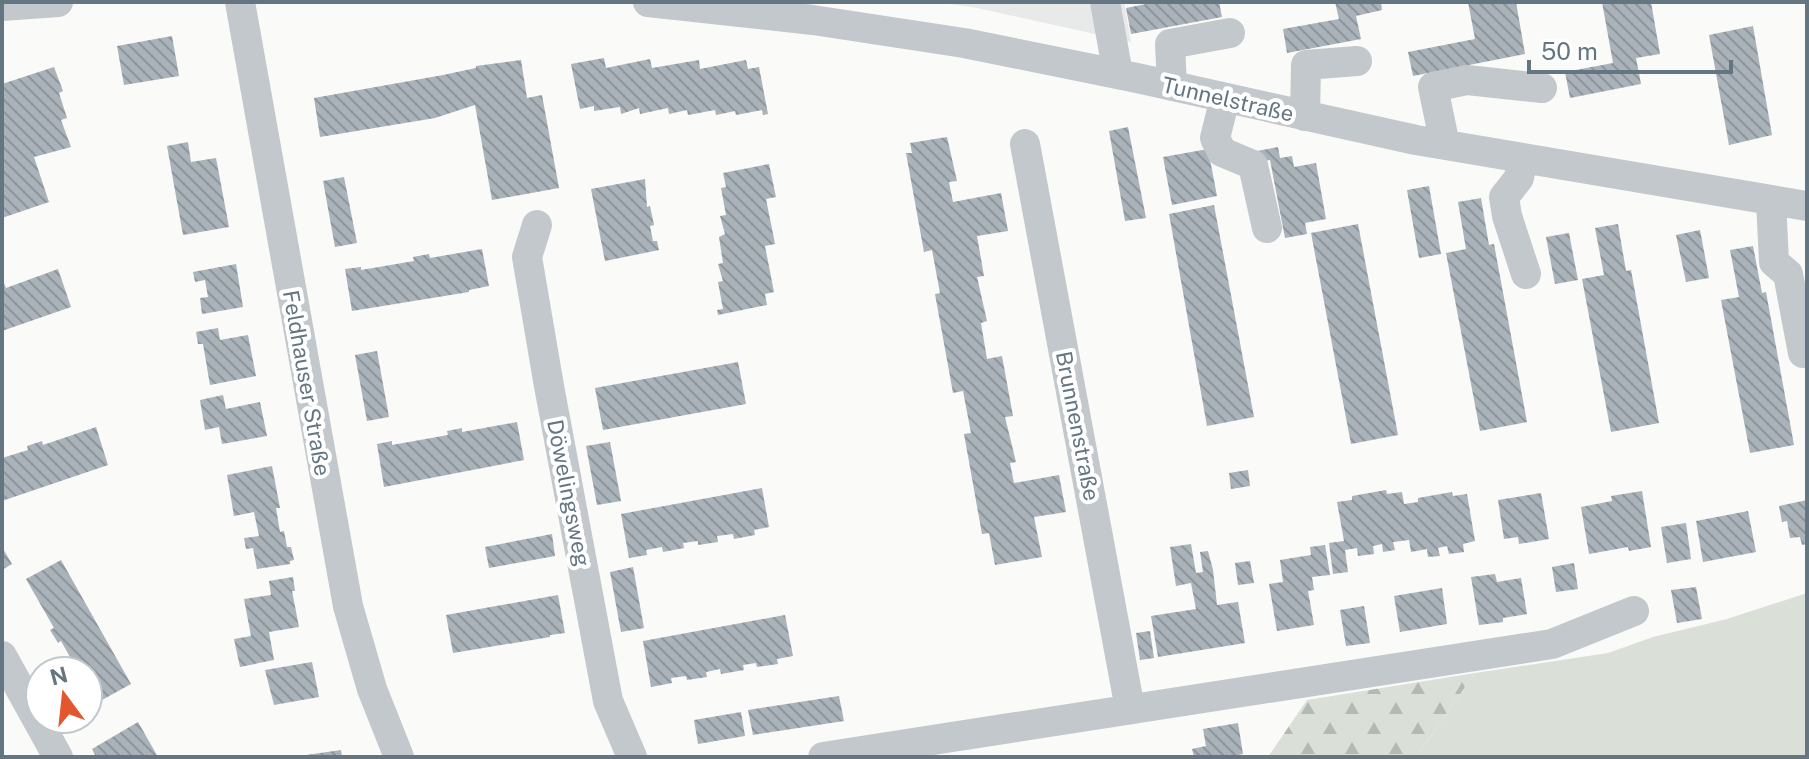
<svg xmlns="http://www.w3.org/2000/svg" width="1809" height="759" viewBox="0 0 1809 759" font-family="'Public Sans',sans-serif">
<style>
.built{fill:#e8e9e9}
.forest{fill:url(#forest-firs)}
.park{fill:#dadfd7}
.building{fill:url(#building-back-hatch)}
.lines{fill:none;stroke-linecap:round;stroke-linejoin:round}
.minor{stroke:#c3c8cc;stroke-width:30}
.labels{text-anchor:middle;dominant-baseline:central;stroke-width:8;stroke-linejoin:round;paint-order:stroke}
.street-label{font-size:22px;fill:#657683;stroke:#fff}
</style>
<defs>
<pattern id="forest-firs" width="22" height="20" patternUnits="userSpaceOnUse" patternTransform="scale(2)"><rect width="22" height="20" fill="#dadfd7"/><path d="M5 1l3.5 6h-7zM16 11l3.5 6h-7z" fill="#b4b9b4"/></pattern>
<pattern id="building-back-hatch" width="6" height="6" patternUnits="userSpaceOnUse" patternTransform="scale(2)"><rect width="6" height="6" fill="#aab3b9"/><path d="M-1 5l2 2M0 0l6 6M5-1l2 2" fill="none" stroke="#8e969c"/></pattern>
</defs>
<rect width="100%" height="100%" fill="#fafaf8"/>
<!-- built -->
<path class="built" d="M937,2H1124L1131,42L977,8Z"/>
<!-- forest -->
<path class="forest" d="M1475,673L1416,757H1268L1307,700Z"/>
<!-- park -->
<path class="park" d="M1807,593V757H1416L1475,673L1608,653L1653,637L1727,619Z"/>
<!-- building -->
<path class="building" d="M1156,2H1219L1222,17L1131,34L1126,8Z
M1335,2H1381L1382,10L1356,16L1361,39L1287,53L1283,29L1339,19Z
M1468,2H1516L1525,54L1413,76L1408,52L1475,39Z
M1602,2H1651L1660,54L1636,58L1641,84L1570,98L1565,72L1613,63Z
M1753,26L1772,135L1729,145L1709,35Z
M172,36L179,76L124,85L117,46Z
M604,58L606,68L650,59L652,68L699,60L700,69L746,60L748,69L759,67L768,114L763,115L762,110L736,115L735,111L716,115L715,110L688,115L687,110L669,114L668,108L640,114L639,108L621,114L620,107L594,111V106L580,109L571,64Z
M521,60L527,98L542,95L559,188L492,200L475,105L435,118L320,137L314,98L443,75L476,68V66Z
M54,67L63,91L59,93L67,118L61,120L71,147L34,157L49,202L2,218V84Z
M1128,127L1146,218L1125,221L1109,131Z
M947,137L957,181L949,182L953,202L1001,193L1008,231L977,236L984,276L977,277L987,321L981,323L987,359L1002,356L1013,416L1005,417L1016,462L1010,463L1014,483L1059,475L1066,512L1034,517L1042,557L995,565L989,533L982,534L964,434L971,433L963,391L953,393L935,294L940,293L932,250L924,252L906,153H912L910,143Z
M188,142L191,162L216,158L229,227L183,235L167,146Z
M1278,147L1280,158L1292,156L1294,167L1316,163L1326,219L1305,223L1307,234L1285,238L1270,160L1259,162L1257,151Z
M1208,149L1217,196L1172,205L1163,157Z
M769,164L776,197L766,199L775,244L765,246L774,292L765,294L767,305L718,315L717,310L723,309L718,282L723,281L718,264L723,263L719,237L725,234L720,216L726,215L721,188L726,187L723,173Z
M344,177L357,243L335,247L323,181Z
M645,179L647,207L650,206L654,225L650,226L653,241H657L659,250L605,261L591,189Z
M1429,186L1441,254L1419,258L1407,190Z
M1481,198L1489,245L1494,244L1527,422L1480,431L1446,253L1466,249L1458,202Z
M1214,205L1254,417L1207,426L1169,214Z
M1358,224L1398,435L1351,444L1311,233Z
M1618,224L1626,271L1631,270L1659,423L1611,432L1582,279L1604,275L1595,228Z
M1700,230L1709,278L1686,282L1676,235Z
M1569,233L1578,280L1555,284L1546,237Z
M1753,246L1762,293L1766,292L1794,445L1750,453L1721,300L1739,297L1730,250Z
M482,249L489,286L469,290V292L352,311L345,269L361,267V270L414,261L413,257L429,254L430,258Z
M236,264L243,307L202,314L200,298L208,297L205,280L195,282L193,272Z
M58,269L71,307L2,331V284L4,283L6,288Z
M218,328L220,340L248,335L256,376L210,385L203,344H198L196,332Z
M377,351L389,417L367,421L355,355Z
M738,362L746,404L603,430L595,388Z
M223,395L226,409L260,402L267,436L222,444L219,427L205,430L200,400Z
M517,422L524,460L384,487L377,444L392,441V445L448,435L447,431L462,428V432Z
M96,427L108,465L2,501V458L28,450L27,446L42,441L43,445Z
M610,442L621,501L597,505L586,446Z
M272,466L280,508H276L280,532L284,531L287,547H291L294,560L290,561V564L257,569L253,548L246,549L244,538L259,536L254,512L234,516L227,475Z
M1248,470L1250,486L1231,489L1229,473Z
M762,488L769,527L754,530L755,535L734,539L733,534L717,536L718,542L698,545V541L683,543L684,548L663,552L662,547L646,550L647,555L629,558L621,514Z
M1386,490L1387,494L1402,492L1404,504L1418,502V498L1452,492L1453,496L1467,494L1475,541L1463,544L1464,552L1449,554L1447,546L1438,548L1440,556L1428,557L1427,549L1411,552L1409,540L1393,542L1395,550L1383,552L1382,544L1373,546L1374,554L1358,556L1357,548L1345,550L1348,572L1333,574L1329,543L1344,541L1337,502L1352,500V496Z
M1642,491L1651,547L1629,551L1628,547L1589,554L1581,507L1612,501L1611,496Z
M1541,493L1549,539L1519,544L1518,537L1504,539L1498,500Z
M1807,500V544L1802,545L1800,537L1790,538L1787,521L1782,522L1779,506Z
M1748,511L1756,552L1703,562L1696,521Z
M1686,523L1691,559L1667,563L1661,527Z
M552,534L555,556L489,568L485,547Z
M1191,544L1196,573L1203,572L1200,552L1208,551L1213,570L1217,605L1238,602L1245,643L1158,657L1151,616L1196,609L1191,583L1176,586L1170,547Z
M1325,545L1330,575L1312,577L1314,590L1308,591L1314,625L1277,631L1269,584L1283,582L1280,560L1311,555L1310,547Z
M2,547L12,564L2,570Z
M61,560L131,684L93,705L88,697V671H78L61,641L58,643L50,630L54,628L26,579Z
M1250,561L1254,583L1238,585L1235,563Z
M1574,563L1578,589L1556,592L1552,567Z
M633,567L644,628L621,632L610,572Z
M1495,574L1497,582L1521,578L1527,614L1503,618V622L1479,625L1471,577Z
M293,577L295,591H292L299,627L269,632L274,660L240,667L234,639L251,636L244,599L271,595L269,581Z
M1696,587L1702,619L1677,623L1671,590Z
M1442,588L1447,624L1400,632L1394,596Z
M558,595L565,633L550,635V637L453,653L446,615Z
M1364,606L1370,643L1346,646L1340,610Z
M785,615L793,656L777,659L778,664L757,667L756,663L743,665L744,670L721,674L720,669L706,672L707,677L687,680L686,676L671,678L672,683L651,687L643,641Z
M1150,631L1154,658L1140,660L1136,633Z
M312,662L319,697L274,705L265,670Z
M839,696L844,721L753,735L748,710Z
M741,712L745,736L698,744L694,720Z
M138,722L158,757H96L92,749Z
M1238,723L1243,754L1229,757H1194L1192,749L1206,746L1203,729Z
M341,750L342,757H307L306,755Z"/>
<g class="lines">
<!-- minor -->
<path class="minor" d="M240,2L348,606L372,689L399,757
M648,2L813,20L964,43L1137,78L1416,140L1807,206
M1105,2L1118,74
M2,6L58,2
M1172,86L1170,44L1230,33
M1225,98L1215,138L1222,152L1253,165L1267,228
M1305,116L1306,65L1357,61
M1025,144L1130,709
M1445,145L1433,87L1467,80L1542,88
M1522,159L1519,178L1504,197L1507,216L1526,274
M1771,201L1774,262L1788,274L1803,353
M537,225L527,257L549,386L608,701L632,757
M2,656L58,757
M823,757L1552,644L1634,611"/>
</g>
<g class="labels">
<!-- street labels -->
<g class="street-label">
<text transform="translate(1228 99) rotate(13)">Tunnelstraße</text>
<text transform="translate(307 383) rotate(80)">Feldhauser Straße</text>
<text transform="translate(1078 426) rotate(79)">Brunnenstraße</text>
<text transform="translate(569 493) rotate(79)">Döwelingsweg</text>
</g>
</g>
<!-- border -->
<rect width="1809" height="759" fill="none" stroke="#657683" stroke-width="8"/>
<!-- north arrow -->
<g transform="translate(64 695) rotate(345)"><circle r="38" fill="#ffffff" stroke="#c1c8cd" stroke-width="2"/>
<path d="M0-6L14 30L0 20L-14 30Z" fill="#e4572e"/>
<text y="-12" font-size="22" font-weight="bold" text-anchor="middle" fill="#657683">N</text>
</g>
<!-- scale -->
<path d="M1529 60v12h202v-12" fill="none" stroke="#657683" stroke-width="4"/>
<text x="1541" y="60" font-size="24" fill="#657683" stroke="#ffffff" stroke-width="6" paint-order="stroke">50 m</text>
</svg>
